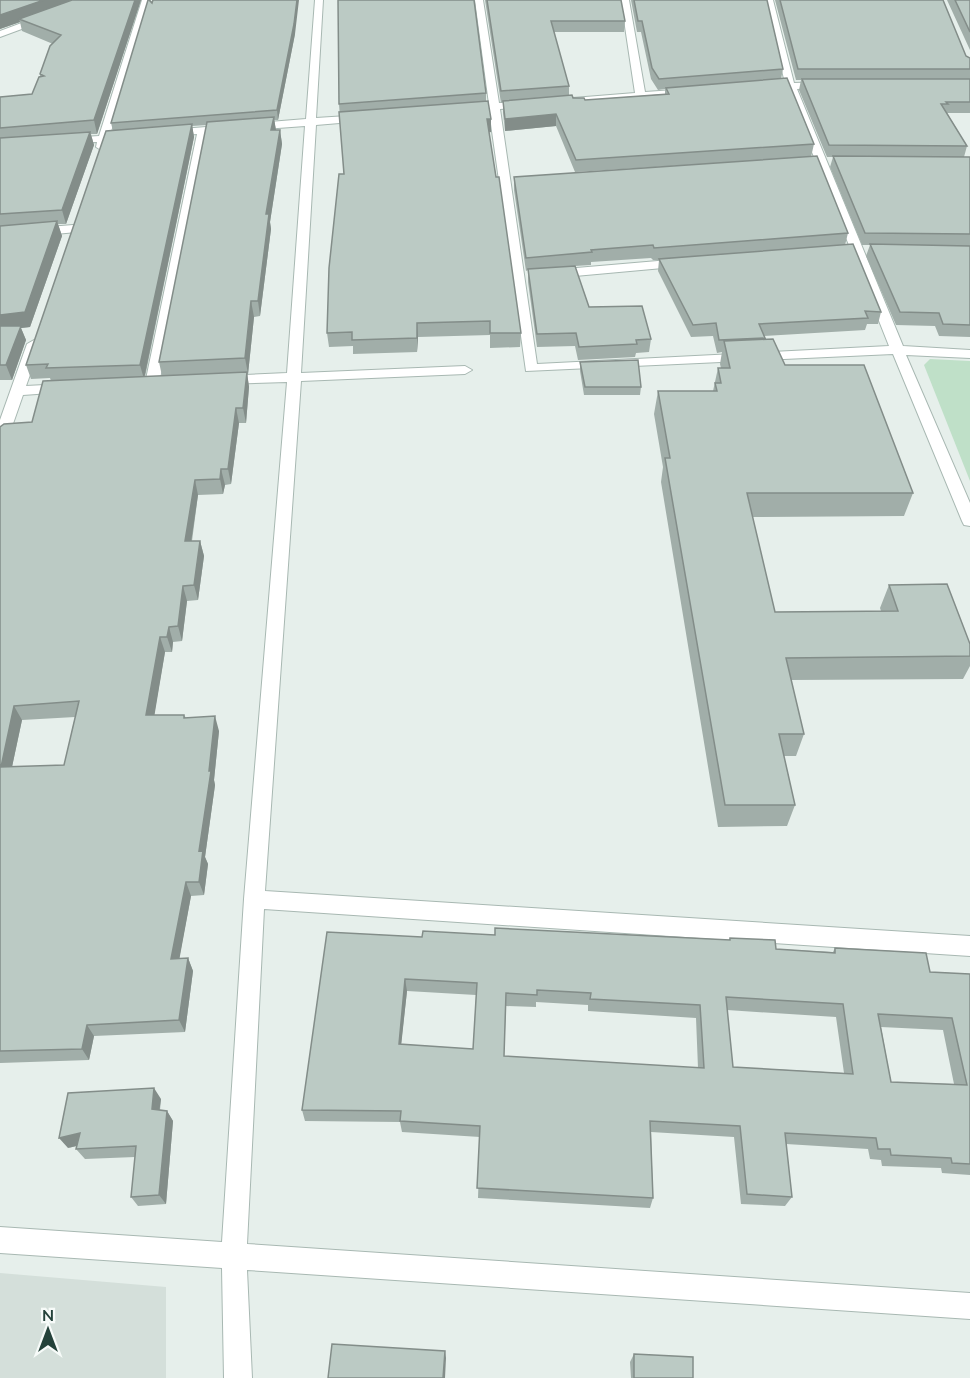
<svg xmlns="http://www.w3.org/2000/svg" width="970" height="1378" viewBox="0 0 970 1378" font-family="Mulish,sans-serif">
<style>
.built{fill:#d4dfda}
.green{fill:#bfe0c8}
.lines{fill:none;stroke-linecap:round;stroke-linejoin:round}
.minor-casing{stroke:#a8b8b2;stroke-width:2}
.minor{fill:#fff;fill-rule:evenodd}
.wall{fill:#a1aea9;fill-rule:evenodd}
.shaded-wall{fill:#838d89}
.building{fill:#bbcac4;stroke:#838d89;stroke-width:1.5;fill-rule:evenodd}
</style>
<rect width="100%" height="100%" fill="#e6efeb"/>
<!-- built -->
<path class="built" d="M0,1273L166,1287V1378H0Z"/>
<!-- green -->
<path class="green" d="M930,359L970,361V481L924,365Z"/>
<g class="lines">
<defs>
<path id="minor" d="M142,0H150L110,135L127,134L132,137L127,140L108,141L105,149L101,150L96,147L97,142L64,143L63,141L68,138L99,136Z
M315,0H323L316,118L363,115L368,118L363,121L316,125L301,373L465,366L472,370L465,374L301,381L265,891L970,936V956L264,909L247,1244L970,1293V1319L247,1270L252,1378H224L222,1268L0,1253V1227L222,1242L244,899L287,382L224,384L217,380L224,376L287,373L305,126L208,133L159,384L152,388L145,384L197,134L169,136L164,133L169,130L306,119Z
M475,0H483L499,103L527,101L532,104L527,107L500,109L537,364L889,346L787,89L767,90L762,87L767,84L785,83L765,0H773L794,83L824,82L829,85L824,88L797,89L903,346L970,350V358L906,355L970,503V526L964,525L962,521L893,354L526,371L489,110L465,112L460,109L465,106L489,104Z
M621,0H629L645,92L689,89L693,90V94L569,103L568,101L573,98L635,93Z
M43,15L46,16V20L0,37V31Z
M73,225L77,226V232L0,239V231Z
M681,259L687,263L685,266L553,278L547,274L553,270Z
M34,340L41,344L26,386L64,384L71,388L64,392L23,395L7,441L0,446V420L27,344Z"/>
</defs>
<!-- minor casing -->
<use href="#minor" class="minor-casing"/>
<!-- minor -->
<use href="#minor" class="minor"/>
</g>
<!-- wall -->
<path class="wall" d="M0,0H141L97,134H91L94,145L66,224H58L62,236L30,327L21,328L26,340L12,380H0V97L32,94L40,77V74L53,44L22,31L20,22L0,29Z
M485,0H621L625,21L624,32H554L569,86V96L573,98L585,100L665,94V89L658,90L651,79L641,32H637L631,0H767L783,69L781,79L814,144L811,157L848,233L845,245L881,312L878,324H867L865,330L764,336L765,339L785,365L913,493L904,516L752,517L775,612L881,611L880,608L889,585L970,644V666L963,679L791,680L804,734L796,756H784L795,805L787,826L718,827L661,482L663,467L654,414L658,391H713L718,368H721L720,364L722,352L717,353L713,336L691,337L658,271L659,260H653L651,258L591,262V265L575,266L589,307L651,339L649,352L636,353L635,357L578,360L575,346L537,347L528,282V270L526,271L514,190V177L766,160L575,172L556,126L505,131L503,113V102L501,103Z
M775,0H943L966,56L970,58V113H947L967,146L964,157H970V337L939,336L935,326L896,325L866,256L870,245H862L830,167L833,157H827L799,90L801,80H796Z
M947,0H970V50Z
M152,3L295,34L278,120H274L276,130H280L282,144L270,222L271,229L260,316L254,317L248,374H247L249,387L246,423H239L231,484L225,485L223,494L198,495L192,541H200L204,556L198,600L187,601L182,641L173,642L172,652H165L154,715H184L186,718L219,731L214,780L215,785L205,857L208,864L204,895L191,896L179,959L188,958L193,971L185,1032L94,1036L89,1060L0,1063V427L32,422L51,381L50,378L31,379L26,365L113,131L111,123ZM207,125L159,362L162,376L145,377L194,137L192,126ZM75,717L64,765L12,767L22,720Z
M486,93V101L491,119V132H489L521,333L520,347L490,348V335L418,337L417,352L353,354V346L329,347L327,333L344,174L339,104Z
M580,362L641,387L640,395H584L580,371Z
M495,935L729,940L730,938L776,949L833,952L835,948L930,972L970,974V1175L942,1173L941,1168L882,1166L881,1160L870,1159L868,1149L786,1144L792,1197L785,1206L741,1204L734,1137L651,1132L653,1198L650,1208L478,1198L480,1137L402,1132L400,1122L305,1121L302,1110L422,937ZM407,991L476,995L473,1049L401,1044ZM536,1002L588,1005V1011L696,1018L698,1068L504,1056L506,1006L536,1007ZM727,1010L836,1017L844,1073L733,1067ZM881,1027L943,1030L954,1084L891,1082Z
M161,1099L160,1110L167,1111L173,1121L166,1204L138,1206L131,1197L135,1157L85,1159L76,1149L77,1146L68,1148Z
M634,1354L693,1378H631L630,1362Z"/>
<!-- shaded-wall -->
<path class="shaded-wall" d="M44,0H83L19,19L20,22L0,29V15Z
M135,0H141L97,134L94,120Z
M297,0H299L295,34L278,120L277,110Z
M556,114V126L505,131V119Z
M274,117L276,131L271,130Z
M487,119H491V132L487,133Z
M192,124L194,137L144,379L140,365Z
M280,130L282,144L270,222L271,229L260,316L258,301L266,214Z
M90,132L94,145L66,224L62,210Z
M57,221L62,236L30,327L21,328L26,340L12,380L6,365L0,330V315Z
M251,301L254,317L248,374L245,358Z
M417,323L418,337L417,352Z
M247,372L249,387L246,423L243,408Z
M236,408L239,423L231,484L228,469Z
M221,469L225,485L223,494L220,479Z
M195,480L198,495L189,556L185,541Z
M200,541L204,556L198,600L194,585Z
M183,586L187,601L182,641L178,626Z
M169,627L173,642L172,652L167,637Z
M160,637L165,652L152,730L146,715Z
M14,706L22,720L9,781L1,767Z
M215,716L219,731L214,780L215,785L205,857L208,864L204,895L199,882V851Z
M186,882L191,896L177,972L171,959Z
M188,958L193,971L185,1032L179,1020Z
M405,979L407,991L400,1056L399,1044Z
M87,1025L94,1036L89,1060L82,1049Z
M154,1088L161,1099L158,1120L152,1109Z
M167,1111L173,1121L166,1204L159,1195Z
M80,1133L88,1143L68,1148L59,1138Z
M445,1351L446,1358L445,1378H443Z"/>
<!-- building -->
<path class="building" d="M0,0H44L0,15Z
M72,0H135L94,120L0,128V97L32,94L39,77L44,76L40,74L50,46L61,35L19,19Z
M148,0H149L152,3L153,0H297L294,24L277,110L111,123Z
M338,0H474L486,93L339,104Z
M487,0H621L625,21H551L569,86L501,91Z
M634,0H767L783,69L659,79L652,68L642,21H638Z
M780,0H943L966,56L970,58V69H798Z
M955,0H970V32Z
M787,78L814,144L576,160L556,114L505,119L503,101L572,95L573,98H584L585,100L669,94L666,88Z
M802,79H970V102H946L948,104H941L967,146L829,145Z
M488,101L491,119H487L496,177H499L521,333H490V321L417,323V338L352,340V332L327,333L329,268L339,174H344L339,112Z
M274,117L271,130H280L266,214H269L258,301H251L245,358L159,362L207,122Z
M192,124L140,365L46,368L48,364L26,365L106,131Z
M90,132L62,210L0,214V138Z
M817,156L848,233L654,248L653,245L591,250L592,252L526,258L514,177Z
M833,156L970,157V234L865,233Z
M57,221L25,312L0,315V226Z
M853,244L881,312L865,311L868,318L759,324L765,338L719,340L716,323L693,325L659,259Z
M870,244L970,246V325L943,324L939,313L900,312Z
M575,266L589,307L642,306L651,339L636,340L637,344L579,347L576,333L537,334L528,269Z
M0,326H21L6,365H0Z
M773,339L785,365H864L913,493H747L775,612L898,611L889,585L947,584L970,644V656L786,658L804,734H779L795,805H725L665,458H670L658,391H717L715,383H721L718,368H730L724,341Z
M638,360L641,387H585L580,362Z
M247,372L243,408H236L228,469H221L220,479L195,480L185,541H200L194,585L183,586L178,626L169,627L167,637H160L146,715H184V718L215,716L209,771H211L199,851L203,850L199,882H186L171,959L188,958L179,1020L87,1025L82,1049L0,1051V427L4,424L32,422L43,381ZM79,701L64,765L1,767L14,706Z
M495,928L730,940V938L775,940L776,949L835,953V948L926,953L930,972L970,974V1164L952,1163L951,1158L891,1155L890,1149H878L876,1138L785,1133L792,1197L747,1194L740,1126L650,1121L653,1198L477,1188L480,1126L400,1121L401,1111L302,1110L327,932L422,937L423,931L495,935ZM405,979L477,983L473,1049L399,1044ZM537,990L591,993L590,999L700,1005L704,1068L504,1056L506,993L537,995ZM726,997L843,1004L853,1074L733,1067ZM878,1014L952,1018L967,1085L891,1082Z
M154,1088L152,1109L167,1111L159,1195L131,1197L136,1146L76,1149L80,1133L59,1138L68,1093Z
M332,1344L445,1351L443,1378H328Z
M634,1354L693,1357V1378H634Z"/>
<!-- north arrow -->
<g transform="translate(48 1330)" stroke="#f7fbf9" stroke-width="4.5" paint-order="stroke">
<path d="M0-4.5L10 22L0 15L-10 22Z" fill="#24423a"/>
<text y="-9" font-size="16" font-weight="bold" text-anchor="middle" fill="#24423a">N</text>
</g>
</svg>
